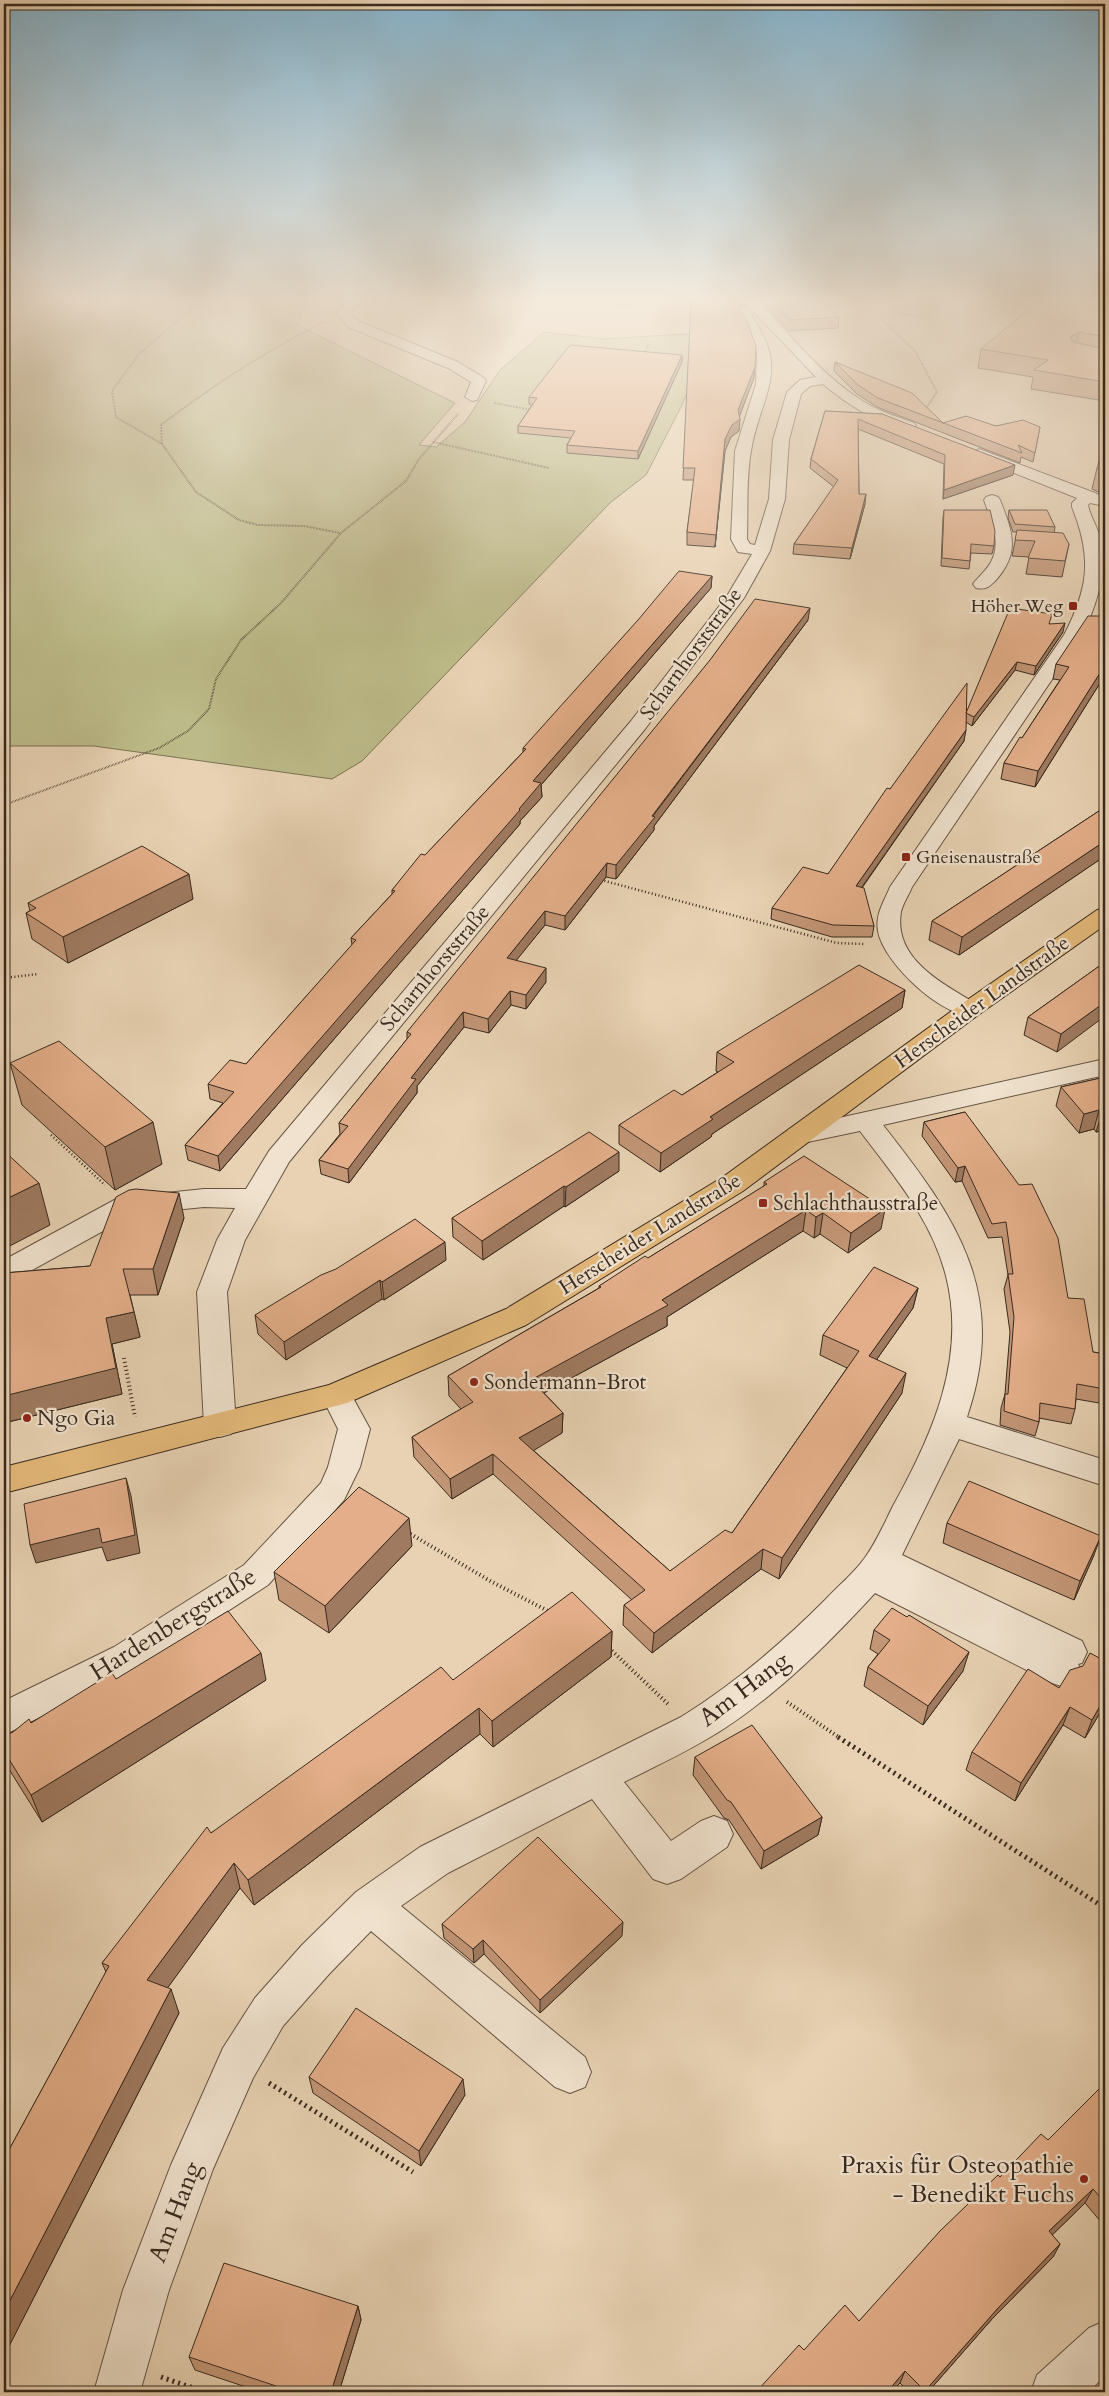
<svg xmlns="http://www.w3.org/2000/svg" width="1109" height="2396" viewBox="0 0 1109 2396" font-family="Cardo,serif">
<style>
.green{fill:#bcba88;stroke:#7a7254}
.lines{fill:none;stroke-linecap:round;stroke-linejoin:round}
.minor-casing{stroke:#645444;stroke-width:2}
.major-casing{stroke:#382a1f;stroke-width:2}
.path-far3{stroke:#382a1f;stroke-width:2;stroke-dasharray:0.5 1;stroke-linecap:butt}
.path-far2{stroke:#382a1f;stroke-width:2.5;stroke-dasharray:1 2.5;stroke-linecap:butt}
.path-far1{stroke:#382a1f;stroke-width:4;stroke-dasharray:1 3;stroke-linecap:butt}
.path{stroke:#382a1f;stroke-width:5;stroke-dasharray:2 4;stroke-linecap:butt}
.minor{fill:#f0e2ce;fill-rule:evenodd}
.major{fill:#e4b97a;fill-rule:evenodd}
.wall{fill:#c39676;stroke:#382a1f}
.shaded-wall{fill:#9f7a60;stroke:#382a1f}
.building{fill:#e3ae89;stroke:#382a1f}
.poi-dot{fill:#8f2418;stroke:#f0e2ce;stroke-width:2}
.labels{text-anchor:middle;dominant-baseline:central;stroke-width:4.5;stroke-linejoin:round;paint-order:stroke}
.far-poi-label{font-size:18px;fill:#382a1f;stroke:#f0e2ce;text-anchor:end}
.street-label{font-size:21px;fill:#382a1f;stroke:#f0e2ce}
.poi-label{font-size:21px;fill:#382a1f;stroke:#f0e2ce;text-anchor:start}
.near-street-label{font-size:25px;fill:#382a1f;stroke:#f0e2ce}
.near-poi-label{font-size:25px;fill:#382a1f;stroke:#f0e2ce;text-anchor:end}
</style>
<rect width="100%" height="100%" fill="#e8d2b3"/>
<filter id="stains"><feTurbulence type="fractalNoise" baseFrequency=".004" numOctaves="4"/><feColorMatrix values="0 0 0 0 .2 0 0 0 0 .09 0 0 0 0 .02 0 0 0 .5 -.17"/></filter>
<radialGradient id="worn" r=".72"><stop offset=".6" stop-color="#630" stop-opacity="0"/><stop offset="1" stop-color="#630" stop-opacity=".3"/></radialGradient>
<!-- green -->
<path class="green" d="M4,304H306L297,325L455,403L419,445L436,447L465,422L500,370L544,332L605,339L701,333L700,361L682,405L646,475L611,502L362,761L332,779L94,746H4Z
M891,304H942L923,319L901,314Z"/>
<g class="lines">
<defs>
<path id="minor" d="M345,304H359L350,313L358,321L458,362L484,378L486,381L477,400L472,401L465,397L471,382L448,368L348,327L337,313Z
M747,304H761C791,336 821,374 858,398C875,410 895,416 914,423L916,426L909,430C875,422 849,406 823,384L810,386L801,394L789,440L785,499L770,551L744,598L645,729L289,1162L245,1240L227,1292L236,1425L231,1434L220,1437L209,1434L204,1425L197,1292L217,1240L235,1208L204,1207L134,1214L14,1280L4,1283V1260L118,1198L204,1189H246L269,1151L631,721L727,596L752,554L738,552L731,539L735,451L756,384L757,353L751,335L738,317L740,308L748,307ZM755,313L816,377L800,380L787,392L773,440L769,499L755,545L750,544L747,539C748,510 746,479 751,451C760,396 791,371 752,317V314Z
M979,449L1095,493L1105,498V506L1090,503L1088,505C1090,516 1097,526 1100,537C1108,571 1097,605 1082,635L912,887C909,895 903,903 901,912C893,960 944,984 978,1005L981,1010L978,1015C947,1023 883,963 878,931C875,914 884,902 890,887L1064,635C1089,587 1092,557 1072,507V503L1077,498L974,457L971,454Z
M992,495L998,497L1000,500C1012,531 1021,552 996,580C989,587 986,590 976,588L973,584C979,576 987,570 991,562C1002,542 991,520 984,500L986,497Z
M1105,1059V1075L883,1125C957,1219 1009,1293 967,1417L1105,1460V1486L959,1439L902,1555L1082,1641L1087,1652L1082,1663L1078,1664L1082,1672L1076,1683L1064,1687L1052,1683L875,1593C830,1642 781,1691 725,1728C693,1749 658,1765 624,1782L671,1841L701,1821L714,1816L727,1821L733,1834L727,1847L681,1879L667,1884L653,1879L592,1799L448,1873L401,1906L585,2057L591,2072L585,2087L570,2093L555,2087L371,1931L330,1973L283,2026L253,2078L213,2169L169,2290L140,2392H94L123,2290L171,2165L223,2048L255,1998L302,1945L356,1892L420,1847L681,1717C734,1684 781,1644 825,1600C838,1586 853,1574 864,1559C876,1543 884,1524 893,1506C932,1436 967,1358 946,1276C932,1220 894,1176 860,1131L798,1144L789,1141L785,1135L789,1129Z
M336,1383L347,1387L370,1429L360,1467L344,1500L268,1585L138,1669L4,1735V1701L114,1647L244,1565L321,1483L328,1467L338,1429L321,1395L325,1387Z
M1105,2321V2376L1088,2392H1031L1037,2375L1089,2328Z"/>
<path id="major" d="M1105,908V925L978,1015L743,1191L526,1325L347,1403L4,1493V1467L329,1385L506,1309L723,1177L960,1005L1097,910Z"/>
</defs>
<!-- minor casing -->
<use href="#minor" class="minor-casing"/>
<!-- major casing -->
<use href="#major" class="major-casing"/>
<!-- path-far3 -->
<path class="path-far3" d="M202,304L192,308L139,354L112,391L116,417L162,444L196,492L239,520L258,525L304,526L340,533
M874,312L915,351L937,392L925,410
M644,354L649,343
M494,403L532,410
M433,442L549,468
M162,444L161,425C212,386 266,351 324,322
M4,805L159,748L188,731L209,709L216,679L241,640L281,603L341,533L406,481L419,459L458,414"/>
<!-- path-far2 -->
<path class="path-far2" d="M601,880L837,943L864,944
M4,978L38,974
M51,1135L105,1185"/>
<!-- path-far1 -->
<path class="path-far1" d="M124,1358L135,1417
M407,1532L492,1582L550,1612
M609,1648L668,1704
M787,1702L840,1738"/>
<!-- path -->
<path class="path" d="M838,1737L1105,1908
M269,2083L413,2172
M161,2377L205,2392"/>
<!-- minor -->
<use href="#minor" class="minor"/>
<!-- major -->
<use href="#major" class="major"/>
</g>
<!-- wall -->
<path class="wall" d="M691,304L746,305L738,308V309L754,378L739,417V431L731,437L725,451L715,547L687,545V532L694,480H683Z
M764,304H835V305L826,306L839,317L838,328L789,331Z
M1105,304V401L1031,389L1033,377L978,368L981,349Z
M682,355V362L638,459L567,453V445L571,438L518,433V426L532,405L529,404V397Z
M835,362L943,423L996,426L1040,427L1033,462L1021,457L1020,463L877,407L857,394L834,371Z
M825,411L882,414L1013,475L943,499L944,464L858,429L859,494L865,504L850,559L793,554L794,544L834,487L810,468L811,459Z
M1105,456V495L1092,489L1097,468Z
M944,510L994,546L992,554L971,553L969,569L941,566L943,517Z
M1009,510L1055,527L1054,533L1069,544L1062,577L1026,574L1029,557L1012,556L1017,532H1013L1008,518Z
M712,576L711,588L541,785L542,797L520,821V824L220,1171L188,1160L185,1145L223,1103L210,1099L208,1084L246,1064L352,945L351,938L392,894V890L523,752V748Z
M1105,617V675L1035,787L1001,779L1004,763L1022,738L1060,680L1053,679L1056,664Z
M808,620L654,826V830L616,879L606,877L565,930L545,925L516,960L546,982L526,1009L511,1005L489,1033L464,1027L417,1086V1093L349,1183L321,1174L319,1160L340,1134L339,1123L407,1039V1032Z
M1049,624L1063,632L1034,675L1015,670L972,726L966,722L964,741L862,888L874,926L872,937H832L771,919L772,908L828,874L890,789L966,713Z
M1105,807V856L959,955L929,940L932,921Z
M193,899L68,963L32,939L26,913L30,911L28,903Z
M1105,962L1057,1052L1024,1035L1028,1017Z
M905,990L902,1008L712,1134L711,1137L660,1172L619,1144V1125L682,1095L718,1072L716,1071L717,1052Z
M10,1063L162,1164L115,1190L22,1105Z
M1105,1077V1130L1096,1132L1094,1129L1079,1133L1056,1106L1061,1087Z
M965,1112L1068,1298L1093,1352L1105,1354V1404L1076,1399L1075,1409L1071,1424L1039,1418V1422L1035,1436L1000,1425L1001,1408L1005,1394L1010,1332L1004,1289L1008,1275L1002,1237L988,1238L962,1181L955,1182L922,1136L924,1122Z
M619,1171L565,1207L564,1206L483,1260L453,1237L452,1218Z
M764,1182L881,1229L848,1253L820,1234L814,1238L803,1231L667,1317V1326L544,1393L563,1413L562,1433L533,1450L670,1571L732,1533L847,1368L820,1355L823,1335L918,1288L913,1308L877,1359L902,1393L779,1579L761,1569L652,1653L623,1625L624,1605L632,1600L493,1474L452,1499L414,1457L412,1437L461,1409L449,1396L448,1376L599,1288V1286L648,1258L764,1186Z
M184,1218L158,1295H130L140,1337L112,1344L122,1394L4,1423V1273L90,1266Z
M446,1260L384,1300L382,1299L286,1360L258,1334L255,1315Z
M947,1523L1094,1555L1074,1600L943,1543Z
M412,1546L329,1633L279,1600L274,1572Z
M907,1617L963,1671L923,1725L864,1686L868,1667L878,1654L870,1649L874,1630Z
M612,1631L611,1657L493,1747L480,1734L254,1905L240,1888L167,1988L179,2013L4,2356V2159L106,1972L102,1963L211,1833L453,1680Z
M1083,1666L1101,1711L1085,1738L1063,1725L1015,1801L966,1770L972,1752L1059,1688Z
M116,1679L266,1680L42,1822L7,1766L4,1758V1736Z
M695,1757L822,1817L818,1835L761,1869L729,1820L724,1818L693,1775Z
M442,1924L622,1936L540,2013L484,1954L474,1963L444,1938Z
M309,2077L465,2095L421,2166L313,2093Z
M1105,2091V2218L1101,2222L1085,2203L1052,2235L1060,2244L1053,2257L992,2319L928,2392H909L900,2383L804,2350L859,2321L1000,2177L1048,2140Z
M358,2306L361,2320L339,2392H261L195,2370L189,2357Z"/>
<!-- shaded-wall -->
<path class="shaded-wall" d="M618,304H641L618,307Z
M738,304H746V305L738,308L736,318Z
M814,304H835V305L813,307Z
M1079,332L1075,350L1070,337Z
M682,355V362L638,459V451Z
M755,367L754,378L738,420L740,419L739,431L731,437L725,451L715,547L725,439L738,410Z
M1015,465L1013,475L943,499L944,490Z
M866,494L865,504L850,559L852,548Z
M712,576L711,588L541,785L542,797L520,821V824L220,1171L218,1156L533,781Z
M810,608L808,620L654,826V830L616,879V865Z
M1065,623L1063,632L1034,675L1036,666Z
M1017,662L1015,670L972,726L974,717Z
M1105,665V675L1035,787L1038,771Z
M966,730L964,741L855,897L856,886Z
M1105,841V856L959,955L962,937Z
M607,863L606,877L565,930V916Z
M189,874L193,899L68,963L63,937Z
M545,911V925L507,972V958Z
M546,968V982L526,1009V995Z
M905,990L902,1008L712,1134L711,1137L660,1172L661,1153L710,1117Z
M510,991L511,1005L489,1033L488,1019Z
M1105,1002V1016L1057,1052L1061,1034Z
M463,1012L464,1027L417,1086V1093L349,1183L348,1169L411,1078Z
M1099,1110L1094,1129L1079,1133L1084,1114Z
M1105,1112V1130L1096,1132L1102,1113Z
M153,1122L162,1164L115,1190L105,1147Z
M619,1152V1171L565,1207L566,1187Z
M965,1166L962,1181L955,1182L958,1168Z
M39,1183L50,1225L4,1249V1200Z
M564,1186V1206L483,1260L482,1241Z
M179,1193L184,1218L158,1295L153,1269Z
M885,1209L881,1229L848,1253L851,1233Z
M806,1210L803,1231L667,1317V1326L531,1400V1380L662,1300Z
M823,1213L820,1234L814,1238L816,1217Z
M445,1242L446,1260L384,1300L382,1282Z
M380,1280L382,1299L286,1360L284,1342Z
M918,1288L913,1308L865,1376L869,1356Z
M134,1312L140,1337L112,1344L122,1394L4,1423V1396L106,1318Z
M906,1373L902,1393L779,1579L782,1558Z
M563,1413L562,1433L520,1459L519,1438Z
M493,1454V1474L452,1499L450,1479Z
M126,1478L131,1496L140,1553L107,1561L102,1547L36,1563L30,1545Z
M409,1518L412,1546L329,1633L325,1606Z
M1101,1536L1094,1555L1074,1600L1080,1581Z
M763,1549L761,1569L652,1653L654,1633Z
M612,1631L611,1657L493,1747L492,1721Z
M969,1652L963,1671L923,1725L928,1706Z
M261,1653L266,1680L42,1822L31,1795Z
M1105,1697V1699L1101,1711L1085,1738L1092,1720Z
M1070,1707L1063,1725L1015,1801L1021,1783Z
M479,1708L480,1734L254,1905L248,1880Z
M822,1817L818,1835L761,1869L764,1851Z
M234,1863L240,1888L156,2004L147,1980Z
M623,1922L622,1936L540,2013V2000Z
M483,1940L484,1954L474,1963L473,1949Z
M171,1989L179,2013L4,2356V2312Z
M463,2079L465,2095L421,2166L419,2151Z
M1093,2189L1085,2203L1042,2245L1049,2231Z
M1060,2244L1053,2257L992,2319L928,2392H924L999,2307Z
M358,2306L361,2320L339,2392H331Z
M905,2371L900,2383L892,2392H887Z"/>
<!-- building -->
<path class="building" d="M691,304H738L737,307L746,319L756,346L755,367L738,410L740,419L732,425L725,439L716,535L687,532L695,468H683Z
M775,304H824L839,317L790,320Z
M1035,304H1105V337L1079,332L1070,337L1073,342L1105,349V382L1034,370L1048,360L981,349Z
M570,345L682,355L638,451L567,445L575,431L518,426L537,398L529,397Z
M835,362L912,393L943,423L966,416L996,426L1023,420L1040,427L1035,453L1018,445L1022,453L878,398L858,385Z
M825,411L882,414L1015,465L944,490L945,455L858,419L859,494H866L852,548L794,544L838,480L811,459Z
M1101,455L1105,456V472L1097,468Z
M944,510H990L995,531L994,546L971,544L970,561L942,558Z
M1009,510H1047L1055,527L1015,524Z
M1017,530L1063,533L1069,544L1065,561L1028,558L1035,541L1015,540Z
M679,571L712,576L533,781L541,783L519,809L520,810L218,1156L185,1145L234,1092L208,1084L230,1060L246,1064L356,940L351,938L395,891L392,890L421,854L425,855L526,749L523,748L638,620Z
M755,599L810,608L652,816L655,817L616,865L607,863L565,916L545,911L507,958L546,968L526,995L510,991L488,1019L463,1012L411,1078L416,1079L348,1169L319,1160L348,1126L339,1123L411,1034L407,1032L710,660Z
M1010,608L1052,614L1049,624L1065,623L1036,666L1017,662L974,717L966,713Z
M1088,616H1100L1105,617V665L1038,771L1004,763L1020,737L1022,738L1069,667L1056,664Z
M967,683L966,730L856,886L864,888L874,926L833,925L772,908L803,867L828,874L887,788L890,789Z
M1105,807V841L962,937L932,921Z
M142,846L189,874L63,937L26,913L36,908L28,903Z
M1105,962V1002L1061,1034L1028,1017Z
M859,965L905,990L710,1117L713,1119L661,1153L619,1125L674,1090L682,1095L734,1062L717,1052Z
M59,1041L153,1122L105,1147L10,1063Z
M1105,1077V1112L1102,1113L1099,1110L1084,1114L1061,1087Z
M965,1112L1019,1185L1032,1184L1058,1238L1068,1298L1084,1299L1093,1352L1105,1354V1389L1077,1384L1075,1409L1040,1403L1039,1422L1004,1411L1005,1394H1008L1014,1317L1008,1274H1013L1006,1222L992,1224L965,1166L958,1168L924,1122Z
M589,1132L619,1152L566,1187L564,1186L482,1241L452,1218Z
M4,1151L39,1183L4,1200Z
M804,1156L885,1209L851,1233L823,1213L816,1217L806,1210L662,1300L668,1305L531,1380L563,1413L519,1438L670,1571L725,1530L732,1533L859,1351L823,1335L874,1267L918,1288L869,1356L906,1373L782,1558L763,1549L654,1633L624,1605L645,1590L493,1454L450,1479L412,1437L473,1402L448,1376L601,1287L599,1286L645,1256L648,1258L767,1184L764,1182Z
M136,1189L179,1193L153,1269H123L134,1312L106,1318L116,1368L4,1396V1273L90,1266L116,1197L129,1190Z
M415,1219L445,1242L382,1282L380,1280L284,1342L255,1315L321,1275L336,1269Z
M126,1478L135,1535L102,1543L99,1528L30,1545L24,1504Z
M969,1481L1101,1536L1080,1581L947,1523Z
M359,1487L409,1518L325,1606L274,1572Z
M572,1592L612,1631L492,1721L479,1708L248,1880L234,1863L147,1980L171,1989L4,2312V2159L109,1966L102,1963L207,1827L211,1833L441,1667L453,1680Z
M892,1608L907,1617L909,1615L969,1652L928,1706L868,1667L890,1640L874,1630Z
M228,1611L261,1653L31,1795L4,1751V1736L13,1732L29,1719L31,1723L112,1673L116,1679Z
M1090,1653L1105,1661V1697L1092,1720L1070,1707L1021,1783L972,1752L1028,1669L1059,1688L1070,1670L1083,1666Z
M752,1725L822,1817L764,1851L731,1802L727,1800L695,1757Z
M538,1837L623,1922L540,2000L483,1940L473,1949L442,1924Z
M356,2008L463,2079L419,2151L309,2077Z
M1101,2087L1105,2091V2203L1093,2189L1049,2231L1060,2244L999,2307L925,2391L905,2371L887,2392H756L799,2345L804,2350L845,2305L859,2321L940,2231L998,2175L1000,2177L1041,2134L1048,2140Z
M224,2263L358,2306L331,2392H294L189,2357Z"/>
<!-- sky -->
<linearGradient id="sky" x2="0" y2="1"><stop stop-color="#87b6d0"/><stop offset="0.47" stop-color="#f5ebdd"/><stop offset="1" stop-color="#f5ebdd" stop-opacity="0"/></linearGradient>
<rect width="1109" height="640" fill="url(#sky)"/>
<!-- markers -->
<g class="poi-dot">
<rect x="1068" y="601" width="10" height="10" rx="2.5"/>
<rect x="901" y="852" width="10" height="10" rx="2.5"/>
<rect x="758" y="1198" width="10" height="10" rx="2.5"/>
<circle cx="474" cy="1382" r="5"/>
<circle cx="27" cy="1418" r="5"/>
<circle cx="1084" cy="2179" r="5"/>
</g>
<g class="labels">
<!-- far-poi labels -->
<g class="far-poi-label">
<text x="1063" y="606">Höher Weg</text>
<text x="916" y="857" text-anchor="start">Gneisenaustraße</text>
</g>
<!-- street labels -->
<g class="street-label">
<text transform="translate(691 654) rotate(-54)">Scharnhorststraße</text>
<text transform="translate(435 968) rotate(-50)">Scharnhorststraße</text>
<text transform="translate(982 1002) rotate(-36)">Herscheider Landstraße</text>
<text transform="translate(650 1234) rotate(-32)">Herscheider Landstraße</text>
</g>
<!-- poi labels -->
<g class="poi-label">
<text x="773" y="1203">Schlachthausstraße</text>
<text x="484" y="1382">Sondermann-Brot</text>
<text x="37" y="1418">Ngo Gia</text>
</g>
<!-- near-street labels -->
<g class="near-street-label">
<text transform="translate(173 1624) rotate(-32)">Hardenbergstraße</text>
<text transform="translate(744 1689) rotate(-37)">Am Hang</text>
<text transform="translate(175 2212) rotate(-69)">Am Hang</text>
</g>
<!-- near-poi labels -->
<g class="near-poi-label">
<text x="1074" y="2165">Praxis für Osteopathie<tspan x="1074" dy="29">- Benedikt Fuchs</tspan></text>
</g>
</g>
<!-- margin -->
<rect width="1109" height="2396" fill="none" stroke="#e8d2b3" stroke-width="20"/>
<rect x="5" y="5" width="1099" height="2386" fill="none" stroke="#382a1f" stroke-width="2.5"/>
<rect x="10" y="10" width="1089" height="2376" fill="none" stroke="#382a1f"/>
<rect width="100%" height="100%" filter="url(#stains)"/>
<rect width="100%" height="100%" fill="url(#worn)"/>
</svg>
